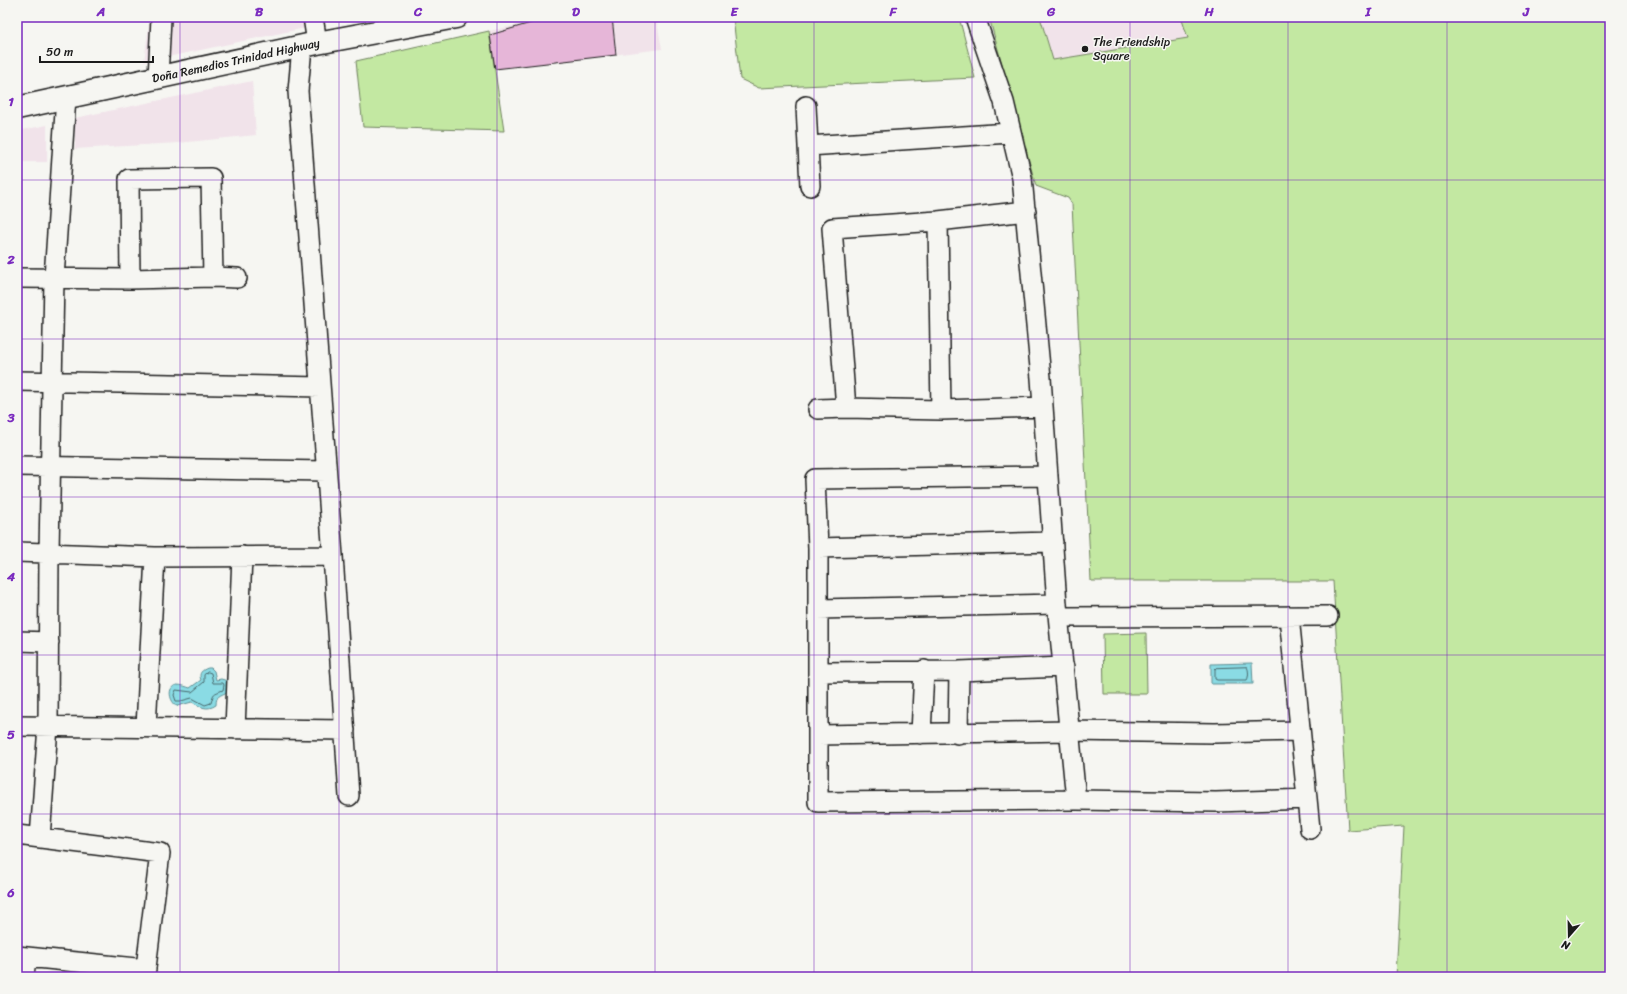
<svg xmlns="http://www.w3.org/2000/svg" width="1627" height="994" viewBox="0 0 1627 994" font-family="Sriracha,sans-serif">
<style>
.built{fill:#f1e3ea}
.green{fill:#c3e8a2;stroke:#70825f}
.water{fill:#8adbe4;stroke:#5e8f94}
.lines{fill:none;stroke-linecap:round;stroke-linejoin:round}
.shore{stroke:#48686c;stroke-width:1}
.building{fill:#e6b6d8;stroke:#1c1c1c}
.minor-casing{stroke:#1c1c1c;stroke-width:22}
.highway-casing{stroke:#1c1c1c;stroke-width:25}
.minor{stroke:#f6f6f2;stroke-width:19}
.highway{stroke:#f6f6f2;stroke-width:22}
.grid{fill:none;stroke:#7b2cbf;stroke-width:1;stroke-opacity:0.55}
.poi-dot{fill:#1c1c1c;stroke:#f6f6f2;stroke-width:1.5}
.labels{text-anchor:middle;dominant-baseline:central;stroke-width:3;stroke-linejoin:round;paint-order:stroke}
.poi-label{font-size:12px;fill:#1c1c1c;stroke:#f6f6f2;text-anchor:start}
.street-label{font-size:12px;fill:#1c1c1c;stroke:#f6f6f2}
.neatline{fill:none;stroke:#7b2cbf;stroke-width:1.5}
.grid-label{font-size:13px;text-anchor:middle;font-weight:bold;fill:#7b2cbf}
</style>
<rect width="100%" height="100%" fill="#f6f6f2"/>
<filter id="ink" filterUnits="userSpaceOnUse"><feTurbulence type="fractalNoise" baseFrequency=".025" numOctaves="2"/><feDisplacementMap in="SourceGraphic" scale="8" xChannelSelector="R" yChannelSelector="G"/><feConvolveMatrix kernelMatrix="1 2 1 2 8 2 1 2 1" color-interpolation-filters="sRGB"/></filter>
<g filter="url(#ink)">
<!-- built -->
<path class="built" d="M150,17H304L305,28L144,62Z
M554,17H656L662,49L495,69L489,31Z
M1040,17H1181L1188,38L1053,60Z
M252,81L256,135L178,143L75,149V118Z
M47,125V162H17V131Z"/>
<!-- green -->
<path class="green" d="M733,17H959L975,78L759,88L740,79Z
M989,17H1040L1053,60L1188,38L1181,17H1610V977H1396L1404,826L1348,830L1333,581H1091L1072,204L1068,198L1036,186Z
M489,31L504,131L363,127L356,61Z
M1146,633L1147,694H1104L1103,634Z"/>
<!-- water -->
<path class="water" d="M1252,663L1253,684H1211V664Z
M208,668H211L214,671L216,680L221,679L228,681L227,692C220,696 216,695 216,705C207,711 201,707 192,702L177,706C170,702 166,687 177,685C182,685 187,687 190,688L201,680C198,673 202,670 208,668Z"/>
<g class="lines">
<!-- shore -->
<path class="shore" d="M1247,667C1249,669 1249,677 1247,680H1217L1215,679V669L1216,668Z
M208,672L211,673L213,683H223L224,685L223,690C213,694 214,692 211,703L205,705L192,698L181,701H176L174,695L176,690L192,692L204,682V675Z"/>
</g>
<!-- building -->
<path class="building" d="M551,17H612L616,55L495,69L490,35Z"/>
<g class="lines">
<defs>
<path id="minor" d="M313,17L317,43
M975,17L1004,102L1022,178L1041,378L1057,604L1076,800
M302,47L298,91L333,556L349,796
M158,78L161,18
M806,106L810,186
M808,146L1010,133
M1026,211L938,221L832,228L846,408L941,410L1043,407
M938,221L941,410
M17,278L130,279L213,277L237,278
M130,279L129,179L211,178L213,277
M17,381L320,387
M818,409L846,408
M17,466L326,471
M1048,476L815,479L818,548V802L1076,800L1216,802L1307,799
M818,548L1053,542
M17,552L155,557L333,556
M818,609L1057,604
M1289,616L1310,829
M1059,617L1328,616
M17,641L49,642
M818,672L959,671L1064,667
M17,726L345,730
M146,727L155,557
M235,729L242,556
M921,734L924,670
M958,734L959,671
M818,735L1068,731L1215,733L1300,731
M17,835L160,853L145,976
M40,838L48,726L49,552L54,278L66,97
M17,956L146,969
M24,977L26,957"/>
<g id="highway">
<path id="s1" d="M17,108L317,43L456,17"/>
</g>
</defs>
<!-- minor casing -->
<use href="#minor" class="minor-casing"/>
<!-- highway casing -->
<use href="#highway" class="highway-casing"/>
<!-- minor -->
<use href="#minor" class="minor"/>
<!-- highway -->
<use href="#highway" class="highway"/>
</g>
</g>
<!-- grid -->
<path class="grid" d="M180,17V977M339,17V977M497,17V977M655,17V977M814,17V977M972,17V977M1130,17V977M1288,17V977M1447,17V977M17,180H1610M17,339H1610M17,497H1610M17,655H1610M17,814H1610"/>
<!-- markers -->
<circle class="poi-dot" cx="1085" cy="49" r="4"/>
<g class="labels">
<!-- poi labels -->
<g class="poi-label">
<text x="1093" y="42">The Friendship<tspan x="1093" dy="14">Square</tspan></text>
</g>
<!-- street labels -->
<g class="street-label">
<text stroke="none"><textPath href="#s1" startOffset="224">Doña Remedios Trinidad Highway</textPath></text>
</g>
</g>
<!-- margin -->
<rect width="1627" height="994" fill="none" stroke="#f6f6f2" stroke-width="44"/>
<!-- north arrow -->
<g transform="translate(1569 936) rotate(200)" stroke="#f6f6f2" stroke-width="3" paint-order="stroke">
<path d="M0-3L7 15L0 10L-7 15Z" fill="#1c1c1c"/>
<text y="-6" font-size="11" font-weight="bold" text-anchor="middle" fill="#1c1c1c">N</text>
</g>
<!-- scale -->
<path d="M40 56v6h113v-6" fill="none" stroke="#1c1c1c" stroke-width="2"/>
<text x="46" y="56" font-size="12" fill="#1c1c1c" stroke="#f6f6f2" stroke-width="3" paint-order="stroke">50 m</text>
<rect x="22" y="22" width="1583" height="950" class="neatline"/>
<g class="grid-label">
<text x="101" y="16">A</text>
<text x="259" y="16">B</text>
<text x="418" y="16">C</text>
<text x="576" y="16">D</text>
<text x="734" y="16">E</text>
<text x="893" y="16">F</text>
<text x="1051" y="16">G</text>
<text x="1209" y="16">H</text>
<text x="1368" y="16">I</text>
<text x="1526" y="16">J</text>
<text x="11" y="106">1</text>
<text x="11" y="264">2</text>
<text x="11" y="422">3</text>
<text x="11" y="581">4</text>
<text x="11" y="739">5</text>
<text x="11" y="897">6</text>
</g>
</svg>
